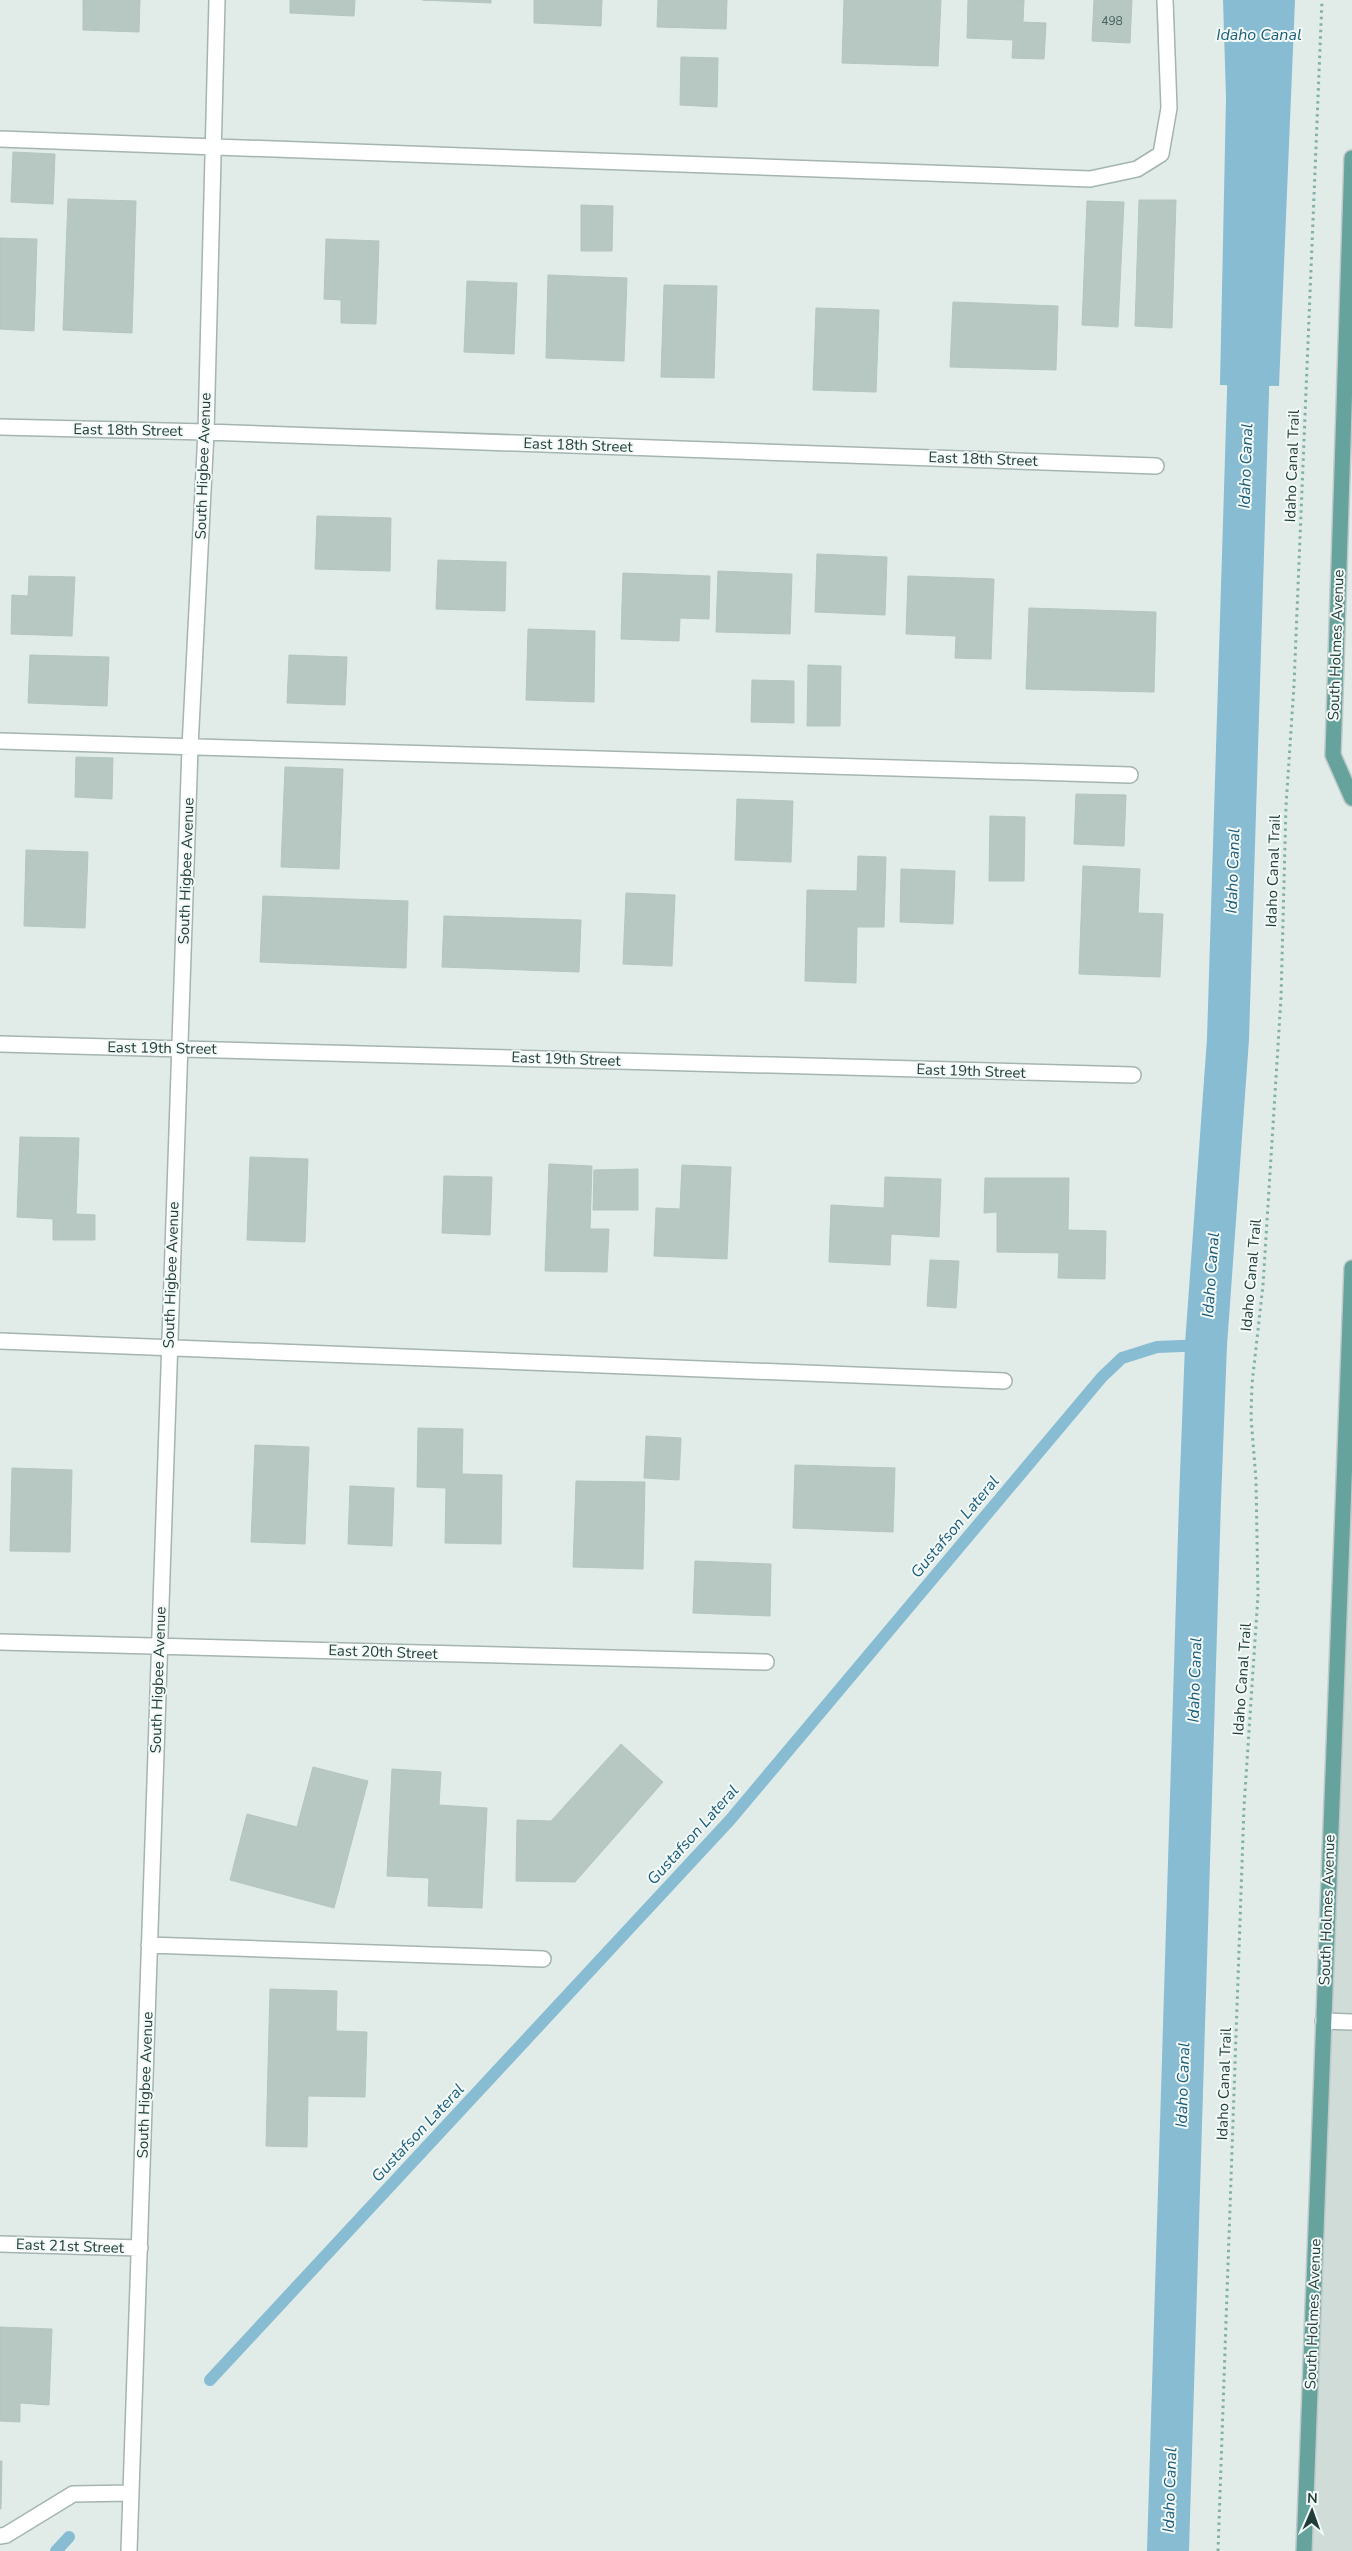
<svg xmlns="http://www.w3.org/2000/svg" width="1352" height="2551" viewBox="0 0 1352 2551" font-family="'Nunito Sans',sans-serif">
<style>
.built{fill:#d0dcd8}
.water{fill:#88bcd2}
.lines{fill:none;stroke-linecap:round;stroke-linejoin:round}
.stream{stroke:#88bcd2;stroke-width:12}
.canal{stroke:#88bcd2;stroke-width:42}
.building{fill:#b7c7c2;stroke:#b4c6c1}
.minor-casing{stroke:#a4b4b1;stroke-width:18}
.major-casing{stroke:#c1c9c8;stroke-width:18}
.path{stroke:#81b0a9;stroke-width:3;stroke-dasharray:2.5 4;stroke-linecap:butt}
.minor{stroke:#fff;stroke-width:15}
.major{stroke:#65a39c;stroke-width:15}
.labels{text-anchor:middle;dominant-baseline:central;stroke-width:4;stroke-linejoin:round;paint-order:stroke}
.number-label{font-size:12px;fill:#46605c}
.street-label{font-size:15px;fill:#213d3a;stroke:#f2f9f6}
.water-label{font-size:16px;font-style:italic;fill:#1a5c7a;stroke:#f2f9f6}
</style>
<rect width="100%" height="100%" fill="#e1ece9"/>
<!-- built -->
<path class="built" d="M1352,1268V2551H1304Z"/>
<!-- water -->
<path class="water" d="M1223,0H1295L1279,386L1220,385L1226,97Z"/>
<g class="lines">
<!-- stream -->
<path class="stream" d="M210,2380L730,1820L1102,1377L1122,1358L1157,1347L1206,1345
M56,2551L69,2537"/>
<!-- canal -->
<path class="canal" d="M1168,2551L1200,1501L1206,1345L1228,1039L1250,328"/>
</g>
<!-- building -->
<path class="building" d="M83,0H140L139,32L83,30Z
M290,0H355L354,16L290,13Z
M422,0H491V3Z
M534,0H602L601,26L534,23Z
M658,0H727L726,29L657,27Z
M844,0H941L938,66L842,63Z
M968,0H1024L1023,22L1046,23L1044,59L1012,58L1013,40L967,38Z
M1094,0H1132L1130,43L1092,41Z
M681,57L718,58L717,107L680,105Z
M13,152L55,154L53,204L11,202Z
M68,199L136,201L132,333L63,330Z
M1139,200H1176L1172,328L1135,326Z
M1087,201L1124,202L1118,327L1082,325Z
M581,205L613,206L612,251H581Z
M0,238L37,239L34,331L0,329Z
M326,239L379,241L376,324L341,323V300L324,299Z
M548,275L627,278L624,361L546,358Z
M467,281L517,283L514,354L464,352Z
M664,285L717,286L714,378L661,377Z
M953,302L1058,306L1056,370L950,367Z
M816,308L879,310L876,392L813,390Z
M317,516L391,518L390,571L315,569Z
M817,554L887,557L885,615L815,612Z
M438,560L506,562L505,611L436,609Z
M718,571L792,574L790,634L716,632Z
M623,573L710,576L709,619L680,618L679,641L621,639Z
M29,576L75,577L72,636L11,634L12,595L28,596Z
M908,576L994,579L991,659L955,658L956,636L906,634Z
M1029,608L1156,612L1154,692L1026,689Z
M528,629L595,631L594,702L526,700Z
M30,655L109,657L107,706L28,703Z
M289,655L347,657L345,705L287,703Z
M808,665L841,666L840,726H807Z
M752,680L794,681V723L751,722Z
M76,757L113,758L112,799L75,797Z
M285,767L343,769L339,869L281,867Z
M1076,794L1126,795L1124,846L1074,844Z
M737,799L793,801L791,862L735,860Z
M990,816L1025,817L1024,881H989Z
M26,850L88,852L85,928L24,926Z
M858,856L886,857L884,927H857L856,983L805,981L807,890L857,891Z
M1083,866L1140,869L1138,913L1163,914L1160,977L1079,974Z
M901,869L955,871L953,924L900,922Z
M626,893L675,895L672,966L623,964Z
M263,896L408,901L406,968L260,962Z
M444,916L581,920L579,972L442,967Z
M20,1137L79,1138L76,1214L95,1215V1240H53V1219L17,1217Z
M250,1157L308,1159L305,1242L247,1240Z
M549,1164L592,1166L590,1229H609L607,1272L545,1271Z
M682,1165L731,1167L727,1259L654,1256L656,1208L680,1209Z
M638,1169V1210H593L594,1170Z
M444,1176L492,1177L490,1235L442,1233Z
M885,1177L941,1179L939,1237L891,1234L890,1265L829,1262L831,1205L884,1208Z
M985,1178H1069L1068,1230L1106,1231L1105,1279L1058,1278L1059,1253L997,1252V1212L984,1213Z
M930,1260L959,1261L956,1308L927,1306Z
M418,1428L463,1429L462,1474L502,1475L501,1544L445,1543L446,1488L417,1487Z
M646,1436L681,1438L679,1480L644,1478Z
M255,1445L309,1447L305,1544L251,1542Z
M795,1465L895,1468L893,1532L793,1528Z
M12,1468L72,1470L70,1552L10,1551Z
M576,1481L645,1482L643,1569L573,1567Z
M350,1486L394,1488L392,1546L348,1544Z
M695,1561L771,1564L770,1616L693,1613Z
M621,1744L663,1782L575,1882L516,1881L517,1820L551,1821Z
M313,1767L368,1781L334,1908L230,1880L247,1814L297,1827Z
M392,1769L441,1772L439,1805L487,1808L482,1908L428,1906L429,1878L387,1876Z
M270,1989L337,1991L336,2031L367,2032L365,2097L308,2096L307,2147L266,2146Z
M0,2327L52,2329L49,2405L20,2403V2422L0,2421Z
M0,2461H2L1,2509H0Z"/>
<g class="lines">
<defs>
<path id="minor" d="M0,139L1090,179L1137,169L1161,154L1169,108L1165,0
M0,427L206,432L1156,466
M0,741L1130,775
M0,1044L1133,1075
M0,1341L1004,1381
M0,1642L766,1662
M149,1945L543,1959
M1323,2021L1352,2022
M0,2244L140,2248
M0,2536L6,2535L73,2494L131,2493
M129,2551L190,747L206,432L217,0"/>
<path id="major" d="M1352,158L1333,755L1352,798
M1304,2551L1352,1268"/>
</defs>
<!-- minor casing -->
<use href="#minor" class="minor-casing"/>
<!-- major casing -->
<use href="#major" class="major-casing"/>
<!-- path -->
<path class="path" d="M1218,2551L1244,1807L1258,1595L1256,1480L1251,1417L1252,1384L1263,1285L1281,998L1286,806L1294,685L1322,0"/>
<!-- minor -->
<use href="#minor" class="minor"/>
<!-- major -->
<use href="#major" class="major"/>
</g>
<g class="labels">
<!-- number labels -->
<g class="number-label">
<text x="1112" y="21">498</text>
</g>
<!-- street labels -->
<g class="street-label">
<text transform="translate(128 430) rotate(1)">East 18th Street</text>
<text transform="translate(578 445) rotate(2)">East 18th Street</text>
<text transform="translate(983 459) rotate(2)">East 18th Street</text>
<text transform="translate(203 466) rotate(-88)">South Higbee Avenue</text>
<text transform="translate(1292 466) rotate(-88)">Idaho Canal Trail</text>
<text transform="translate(1336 645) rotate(-88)">South Holmes Avenue</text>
<text transform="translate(186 871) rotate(-88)">South Higbee Avenue</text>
<text transform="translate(1273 871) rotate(-88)">Idaho Canal Trail</text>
<text transform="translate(162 1048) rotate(1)">East 19th Street</text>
<text transform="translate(566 1059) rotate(2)">East 19th Street</text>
<text transform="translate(971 1071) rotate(2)">East 19th Street</text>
<text transform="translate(171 1275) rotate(-88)">South Higbee Avenue</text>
<text transform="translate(1251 1275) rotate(-85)">Idaho Canal Trail</text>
<text transform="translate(383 1652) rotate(2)">East 20th Street</text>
<text transform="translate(1242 1679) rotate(-86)">Idaho Canal Trail</text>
<text transform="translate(158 1680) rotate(-88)">South Higbee Avenue</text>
<text transform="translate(1327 1910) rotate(-88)">South Holmes Avenue</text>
<text transform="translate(1224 2084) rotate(-88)">Idaho Canal Trail</text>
<text transform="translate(145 2085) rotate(-88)">South Higbee Avenue</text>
<text transform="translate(70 2246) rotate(2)">East 21st Street</text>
<text transform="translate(1313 2314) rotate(-88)">South Holmes Avenue</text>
</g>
<!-- water labels -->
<g class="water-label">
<text x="1259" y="35">Idaho Canal</text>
<text transform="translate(1246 466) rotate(-88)">Idaho Canal</text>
<text transform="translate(1233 871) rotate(-88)">Idaho Canal</text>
<text transform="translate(1211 1275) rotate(-86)">Idaho Canal</text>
<text transform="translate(955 1527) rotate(-50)">Gustafson Lateral</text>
<text transform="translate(1195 1680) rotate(-88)">Idaho Canal</text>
<text transform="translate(693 1835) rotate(-48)">Gustafson Lateral</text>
<text transform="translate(1183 2085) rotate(-88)">Idaho Canal</text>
<text transform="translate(418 2133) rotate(-47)">Gustafson Lateral</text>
<text transform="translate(1170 2490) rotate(-88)">Idaho Canal</text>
</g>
</g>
<!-- north arrow -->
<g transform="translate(1312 2511) rotate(2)" stroke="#f2f9f6" stroke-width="4" paint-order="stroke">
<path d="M0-4L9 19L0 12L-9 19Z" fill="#213d3a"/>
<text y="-8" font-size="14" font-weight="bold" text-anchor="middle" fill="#213d3a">N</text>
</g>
</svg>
